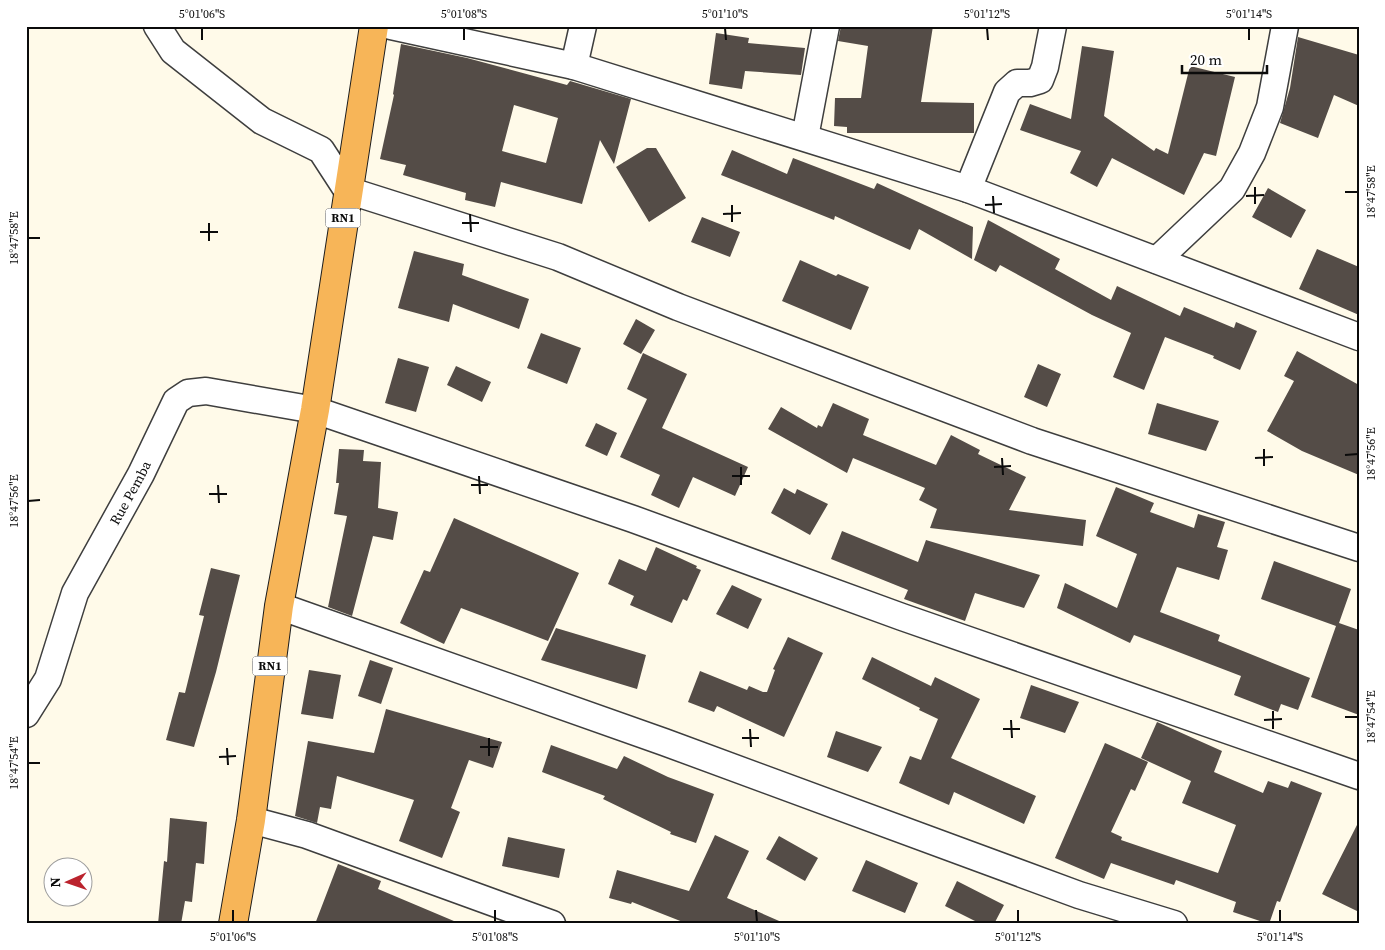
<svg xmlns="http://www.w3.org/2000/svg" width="1385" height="950" viewBox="0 0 1385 950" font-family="'Source Serif 4',serif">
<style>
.building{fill:#544c47;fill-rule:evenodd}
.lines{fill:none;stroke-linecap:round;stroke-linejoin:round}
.minor-casing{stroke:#3e3e3e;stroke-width:29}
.trunk-casing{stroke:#1c1c1c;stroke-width:30}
.minor{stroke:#fff;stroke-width:26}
.trunk{stroke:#f7b558;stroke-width:28}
.ticks{fill:none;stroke:#0b0b0b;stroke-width:2}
.labels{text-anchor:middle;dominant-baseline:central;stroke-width:5;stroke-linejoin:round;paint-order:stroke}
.shield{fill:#fff;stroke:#545454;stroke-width:1}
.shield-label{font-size:12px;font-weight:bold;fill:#0b0b0b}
.street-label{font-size:14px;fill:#0b0b0b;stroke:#fff}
.neatline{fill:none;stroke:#0b0b0b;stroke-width:2}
.ticks-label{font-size:12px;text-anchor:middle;fill:#0b0b0b}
</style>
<rect width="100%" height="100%" fill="#fffae9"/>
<!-- building -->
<path class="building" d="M841,26H933L921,102L974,103V133H847V127L834,126L835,98H861L868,46L838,41Z
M716,33L749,38L748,43L805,48L801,75L745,71L742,89L709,84Z
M1298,37L1359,55V106L1334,95L1318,138L1280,123L1290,88Z
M401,44L467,58L567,85L570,81L631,99L614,164L600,140L582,204L501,182L495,207L465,200L466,193L403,175L406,165L380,159L394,95L393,94ZM514,105L558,118L546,163L502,151Z
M1082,46L1114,51L1104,116L1154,151L1156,148L1168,154L1190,66L1235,77L1216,156L1204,153L1184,195L1112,158L1097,187L1070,173L1081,151L1020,130L1030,104L1071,119Z
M647,148H656L686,198L649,222L616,167Z
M732,150L787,174L793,158L874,189L877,183L973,227L972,259L919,229L910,250L835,216L834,220L721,175Z
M1268,188L1306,210L1291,238L1252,217Z
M702,217L740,232L730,257L691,242Z
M988,220L1060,259L1055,269L1111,300L1117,286L1180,316L1184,307L1234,328L1236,322L1257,331L1240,370L1213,358L1214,356L1165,337L1144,390L1113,377L1131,333L1092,315L1000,265L996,272L974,260Z
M1317,249L1359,267V315L1299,289Z
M414,251L464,264L462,275L529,299L519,329L453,304L449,322L398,308Z
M800,260L836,276L838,274L869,287L851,330L782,301Z
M636,319L655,330L641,354L623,344Z
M541,333L581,348L567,384L527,368Z
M1297,351L1359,385V475L1302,451L1267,431L1294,381L1284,376Z
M643,353L687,374L662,428L748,467L735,496L693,477L679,508L651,495L660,475L620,457L647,399L627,389Z
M398,358L429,367L416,412L385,403Z
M1038,364L1061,374L1047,407L1024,397Z
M456,366L491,382L482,402L447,385Z
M833,403L869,419L863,435L936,465L951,435L980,450L978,454L1026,477L1009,510L1086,520L1083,546L930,528L937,509L919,500L925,488L853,458L847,473L768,429L781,407L817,428L818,425L822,427Z
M1157,403L1219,421L1206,451L1148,434Z
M596,423L617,433L607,456L585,446Z
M339,449L364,450L363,461L381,462L378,508L398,512L393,540L373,536L352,616L328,607L347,516L334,514L339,483H336Z
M1116,487L1154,503L1150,512L1194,528L1198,514L1225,522L1217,547L1228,550L1219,580L1177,567L1160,612L1220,635L1218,641L1310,678L1298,710L1281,704L1278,712L1234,695L1241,676L1134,635L1130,643L1057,608L1065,583L1117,608L1137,554L1096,536Z
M784,488L795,494L797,489L828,504L810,535L771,513Z
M454,518L579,573L548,641L461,608L444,644L400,623L424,570L430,572Z
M842,531L918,562L926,540L1040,575L1024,608L975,593L965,621L904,599L908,590L831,559Z
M656,547L697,566L696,568L701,570L687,601L683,599L672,623L630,605L634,596L608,584L619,559L646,571Z
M1274,561L1351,589L1339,623L1359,630V715L1311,697L1336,626L1261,599Z
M211,568L240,575L216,672L194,747L166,740L179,692L185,693L204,616L199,615Z
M732,585L762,599L748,629L716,614Z
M556,628L646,655L637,689L541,660Z
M788,637L823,653L784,737L717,706L714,712L688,702L700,671L747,690L749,686L763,692H767L775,670L773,669Z
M872,657L931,686L935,677L980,699L951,758L1036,796L1024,824L954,792L949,805L899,783L910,756L921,760L938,719L919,710L920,708L862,679Z
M370,660L393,668L381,704L358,696Z
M309,670L341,675L333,719L301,714Z
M1031,685L1079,702L1065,733L1020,718Z
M386,709L502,742L493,768L469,760L451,808L460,812L442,858L399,841L414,800L337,776L331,809L320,807L317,823L295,816L308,741L374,753Z
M1157,722L1222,751L1214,772L1263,793L1268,781L1288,788L1291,781L1322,793L1280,902L1277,901L1269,924L1233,912L1236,902L1176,880L1174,885L1111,863L1104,879L1055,858L1105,743L1148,762L1135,791L1131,789L1111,832L1122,837L1121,840L1218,873L1236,825L1182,803L1191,781L1141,758Z
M836,731L882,747L868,772L827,757Z
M551,745L617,769L624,756L668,777L714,794L696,843L670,834L671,832L603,799L605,796L542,772Z
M170,818L207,822L204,864L196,863L192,902L185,901L181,924H158L164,861L167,862Z
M1359,821V912L1322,894Z
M715,835L749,851L727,898L786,924H688L632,902L631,904L609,898L617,870L689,891Z
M779,836L818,858L805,881L766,859Z
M508,837L565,849L559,878L502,866Z
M866,860L918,883L905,913L852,891Z
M338,864L381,881L378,889L461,924H315Z
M957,881L1004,905L994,924H981L945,906Z"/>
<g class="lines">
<defs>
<g id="minor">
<path d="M157,26L173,51L262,121L321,150L347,190L558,257L678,307L1032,441L1359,548"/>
<path d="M391,26L574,66L968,189L1359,337"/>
<path d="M574,66L583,26"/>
<path d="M805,137L826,26"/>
<path d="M968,189L1007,92L1017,83H1030L1040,80L1045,67L1053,26"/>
<path d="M1157,260L1232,189L1252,153L1270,107L1285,26"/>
<path d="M279,606L664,742L1079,895L1174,924"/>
<path id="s1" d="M26,714L48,679L75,593L141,474L176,401L188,393L206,391L315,410L633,519L902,617L1359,776"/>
<path d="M251,820L307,835L552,924"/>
</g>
<path id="trunk" d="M233,924L251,820L279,606L315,410L374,26"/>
</defs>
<!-- minor casing -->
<use href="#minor" class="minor-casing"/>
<!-- trunk casing -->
<use href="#trunk" class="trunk-casing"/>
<!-- minor -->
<use href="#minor" class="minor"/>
<!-- trunk -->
<use href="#trunk" class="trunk"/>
</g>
<!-- ticks -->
<path class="ticks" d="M202,28V40M464,28V40M725,28L726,40M987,28L988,40M1249,28V40M1255,187V204M1345,192H1358M993,196L994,213M1246,196L1264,195M732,205V222M985,205L1002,204M470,214L471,232M723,214L741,213M209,223V241M462,223H479M200,232H218M28,238H40M1264,449V466M1345,455L1358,454M1002,458L1003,475M1255,458L1273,457M741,467V485M994,467L1011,466M479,476L480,494M732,476H750M218,485L219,503M471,485H488M209,494H227M28,501L40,500M1273,711V729M1345,717H1358M1011,720L1012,738M1264,720L1282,719M750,729L751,747M1003,729H1020M489,738V756M742,738H759M480,747H498M227,748L228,765M219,757L236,756M28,763H40M233,910V922M495,910V922M756,910L757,922M1018,910V922M1280,910V922"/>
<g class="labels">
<!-- shield labels -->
<g class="shield">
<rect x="325.5" y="208.5" width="35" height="19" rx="4"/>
<rect x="252.5" y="656.5" width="35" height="19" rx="4"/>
</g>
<g class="shield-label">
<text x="343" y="218">RN1</text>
<text x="270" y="666">RN1</text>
</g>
<!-- street labels -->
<g class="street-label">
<text stroke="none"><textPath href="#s1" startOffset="246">Rue Pemba</textPath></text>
</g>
</g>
<!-- border -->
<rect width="1385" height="950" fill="none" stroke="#ffffff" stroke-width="55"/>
<!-- north arrow -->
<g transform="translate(68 882) rotate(268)"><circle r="24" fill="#ffffff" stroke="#9d9d9d"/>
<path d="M0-4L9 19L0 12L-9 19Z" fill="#bb232d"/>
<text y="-8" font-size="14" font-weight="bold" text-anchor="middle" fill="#0b0b0b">N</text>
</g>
<!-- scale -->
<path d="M1182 65v8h85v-8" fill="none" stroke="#0b0b0b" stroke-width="2.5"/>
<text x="1190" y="65" font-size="15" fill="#0b0b0b" stroke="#ffffff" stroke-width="4" paint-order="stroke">20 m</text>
<rect x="28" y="28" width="1330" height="894" class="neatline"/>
<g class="ticks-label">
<text x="202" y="18">5°01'06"S</text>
<text x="464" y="18">5°01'08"S</text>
<text x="725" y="18">5°01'10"S</text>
<text x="987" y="18">5°01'12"S</text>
<text x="1249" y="18">5°01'14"S</text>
<text transform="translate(1371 192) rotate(-90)" y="4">18°47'58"E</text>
<text transform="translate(14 238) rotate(-90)" y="4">18°47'58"E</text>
<text transform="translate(1371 454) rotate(-90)" y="4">18°47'56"E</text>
<text transform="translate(14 501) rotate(-90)" y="4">18°47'56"E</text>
<text transform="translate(1371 717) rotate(-90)" y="4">18°47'54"E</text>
<text transform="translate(14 763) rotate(-90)" y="4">18°47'54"E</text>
<text x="233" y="941">5°01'06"S</text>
<text x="495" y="941">5°01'08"S</text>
<text x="757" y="941">5°01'10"S</text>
<text x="1018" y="941">5°01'12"S</text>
<text x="1280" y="941">5°01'14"S</text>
</g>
</svg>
